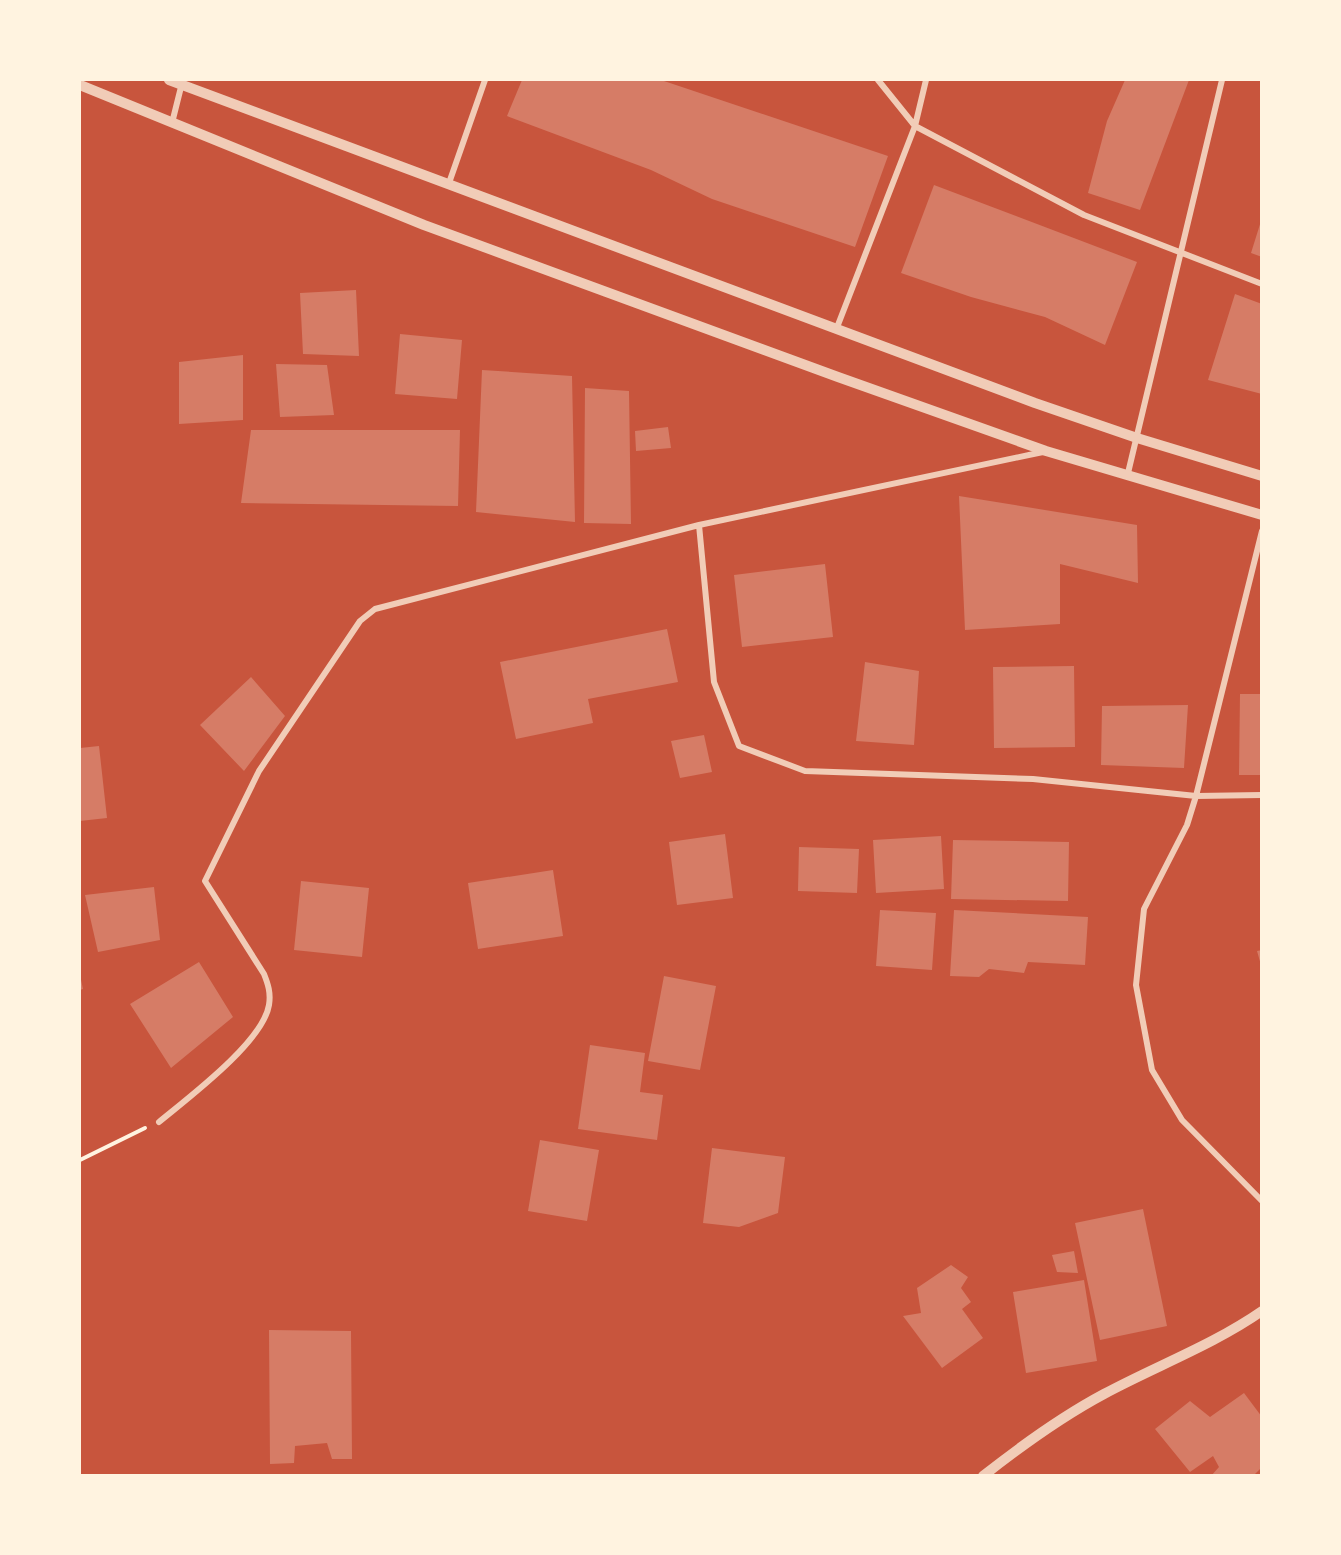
<svg xmlns="http://www.w3.org/2000/svg" width="1341" height="1555" viewBox="0 0 1341 1555" font-family="Raleway,sans-serif">
<style>
.building{fill:#d67c66}
.lines{fill:none;stroke-linecap:round;stroke-linejoin:round}
.path{stroke:#fff3e0;stroke-width:4}
.minor{stroke:#f1ccb7;stroke-width:6}
.tertiary{stroke:#f1ccb7;stroke-width:10}
</style>
<rect width="100%" height="100%" fill="#c8553d"/>
<!-- building -->
<path class="building" d="M522,80H661L888,156L855,247L712,199L651,170L507,116Z
M1125,80H1189L1140,210L1088,193L1107,121Z
M934,185L1137,262L1105,345L1045,317L971,297L901,273Z
M1261,221H1262V257L1251,253Z
M356,290L359,356L303,354L300,293Z
M1235,294L1262,304V394L1208,380Z
M400,334L462,340L457,399L395,394Z
M243,355V420L179,424V362Z
M276,364L327,365L334,415L280,417Z
M482,370L572,376L575,522L476,512Z
M585,388L629,391L631,524L584,523Z
M668,427L671,448L636,451L635,431Z
M251,430H460L458,506L241,503Z
M959,496L1137,525L1138,583L1060,564V624L965,630Z
M825,564L833,637L742,647L734,575Z
M667,629L678,682L588,699L593,723L516,739L500,662Z
M865,662L919,671L914,745L856,741Z
M1074,666L1075,747L994,748L993,667Z
M251,677L285,716L244,771L200,725Z
M1240,694H1262V775H1239Z
M1188,705L1184,768L1101,765L1102,706Z
M704,735L712,772L680,778L671,741Z
M99,746L107,818L80,821V748Z
M725,834L733,898L677,905L669,842Z
M941,836L944,889L876,893L873,840Z
M953,840L1069,842L1068,901L951,899Z
M799,847L859,849L857,893L798,891Z
M553,870L563,936L478,949L468,883Z
M301,881L369,888L362,957L294,950Z
M154,887L160,940L98,952L85,895Z
M880,910L936,913L932,970L876,966Z
M954,910L1088,917L1085,965L1028,962L1024,973L989,969L979,977L950,976Z
M1262,950V965H1261L1257,951Z
M199,962L233,1017L171,1068L130,1004Z
M80,975L83,989L80,990Z
M664,976L716,986L700,1070L648,1061Z
M590,1045L645,1053L640,1092L663,1095L657,1140L578,1129Z
M540,1140L599,1150L587,1221L528,1211Z
M712,1148L785,1157L778,1213L739,1227L703,1223Z
M1143,1209L1167,1326L1100,1340L1075,1223Z
M1074,1251L1078,1273L1057,1272L1052,1255Z
M951,1265L968,1277L961,1288L971,1302L962,1309L983,1338L942,1368L903,1316L921,1313L917,1288Z
M1084,1280L1097,1361L1026,1373L1013,1292Z
M269,1330L351,1331L352,1459H332L327,1443L295,1446L294,1463L270,1464Z
M1244,1393L1262,1417V1467L1253,1476H1211L1219,1467L1213,1456L1190,1472L1155,1429L1190,1401L1210,1417Z"/>
<g class="lines">
<!-- path -->
<path class="path" d="M80,1160L145,1128"/>
<!-- minor -->
<path class="minor" d="M878,80L915,126L1084,215L1262,284
M172,123L182,83
M449,183L485,80
M836,330L915,126L926,80
M1128,473L1222,80
M699,525L714,682L739,746L805,771L1033,779L1196,796L1262,795
M1262,531L1196,796L1187,825L1144,909L1136,985L1152,1070L1182,1120L1262,1201
M159,1122C188,1098 263,1042 269,1005C271,993 268,984 264,974L205,881L259,771L360,621L375,609L699,525L1043,452"/>
<!-- tertiary -->
<path class="tertiary" d="M169,80L1035,403L1137,438L1262,476
M80,85L424,225L838,377L1046,451L1262,515
M983,1476C1021,1446 1061,1417 1104,1394C1156,1366 1213,1345 1262,1311"/>
</g>
<!-- border -->
<rect width="1341" height="1555" fill="none" stroke="#fff3e0" stroke-width="162"/>
</svg>
